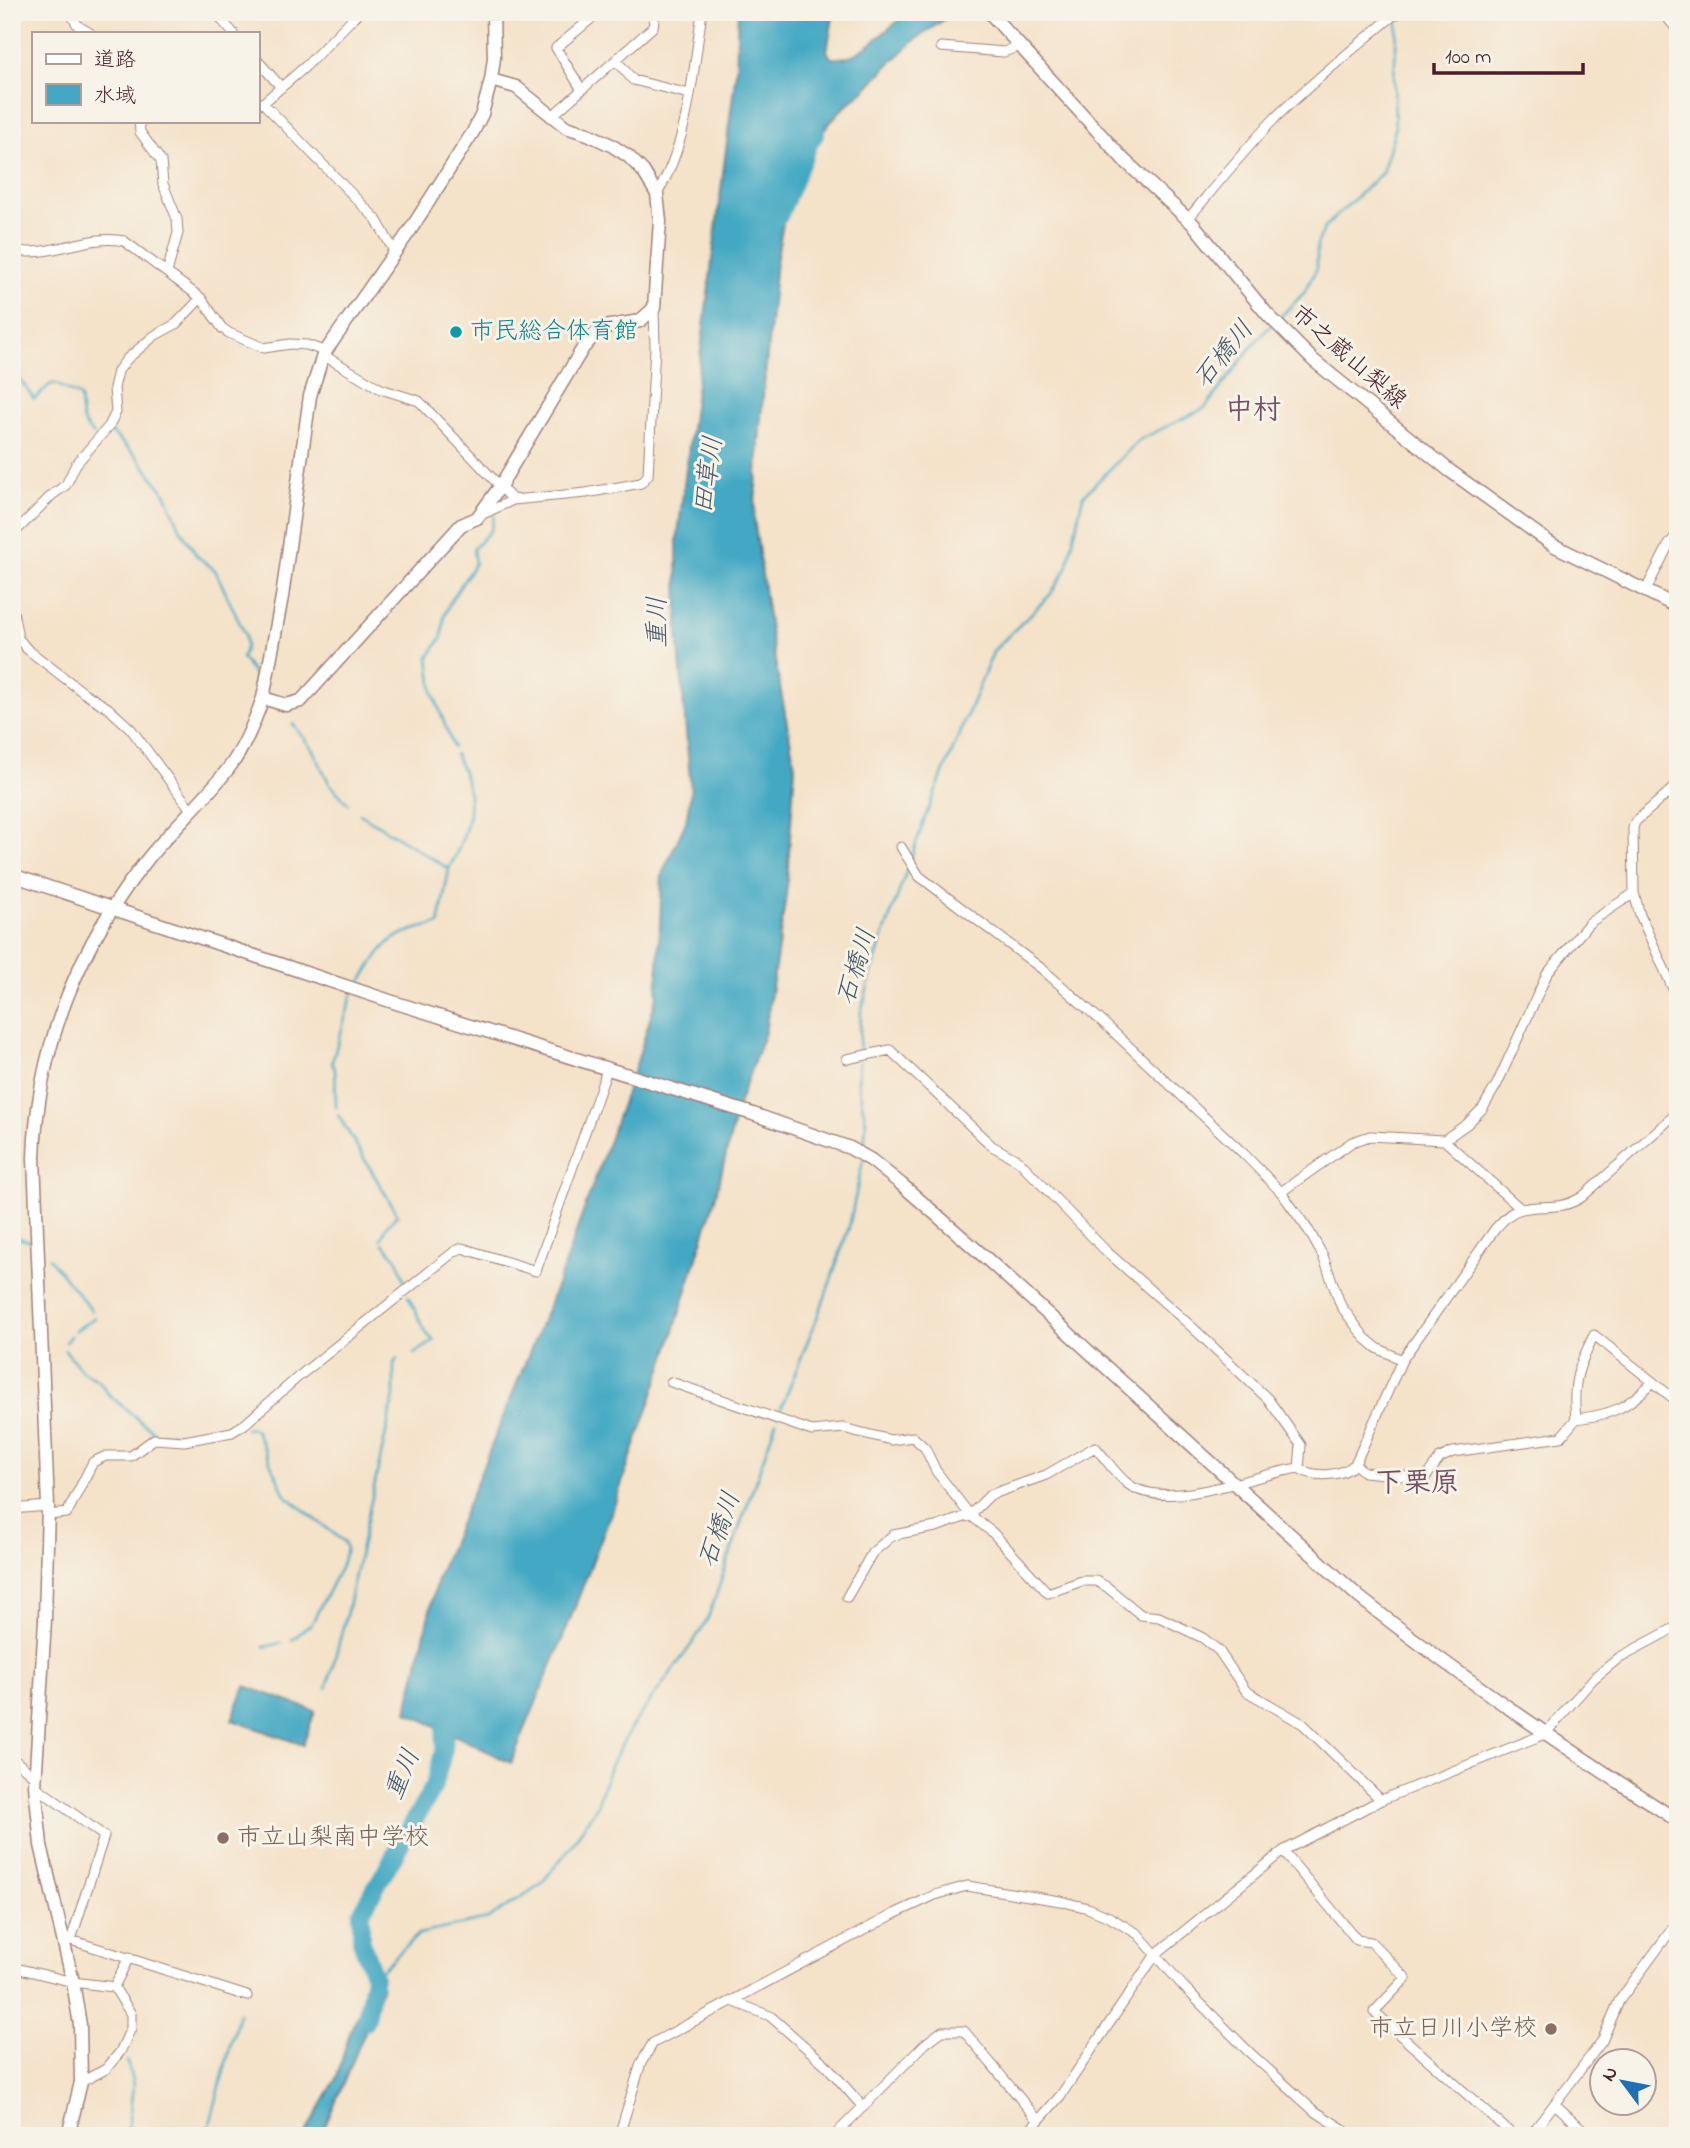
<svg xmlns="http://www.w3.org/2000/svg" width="1690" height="2148" viewBox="0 0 1690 2148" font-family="'Indie Flower','Klee One',sans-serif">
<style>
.water{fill:#43a8c3;stroke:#466477;stroke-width:2}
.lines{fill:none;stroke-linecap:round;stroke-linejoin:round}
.stream{stroke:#43a8c3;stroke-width:2.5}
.river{stroke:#43a8c3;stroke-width:18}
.street-casing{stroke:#9f807a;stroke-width:11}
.secondary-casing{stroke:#9f807a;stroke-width:15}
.street{stroke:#fff;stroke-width:9}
.secondary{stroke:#fff;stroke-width:12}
.culture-dot{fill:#0f9aa8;stroke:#f7f3e8;stroke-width:2.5}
.education-dot{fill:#8d6e63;stroke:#f7f3e8;stroke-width:2.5}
.labels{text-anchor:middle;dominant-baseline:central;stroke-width:6;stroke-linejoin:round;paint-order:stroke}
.culture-label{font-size:24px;fill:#0d838f;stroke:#f7f3e8;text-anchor:start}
.street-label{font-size:24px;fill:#4a1f2b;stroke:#f7f3e8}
.education-label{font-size:24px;fill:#785e54;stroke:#f7f3e8;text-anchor:start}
.water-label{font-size:26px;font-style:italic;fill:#475668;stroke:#f7f3e8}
.quarter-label{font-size:28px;font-weight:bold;fill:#735067;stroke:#f7f3e8}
</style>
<rect width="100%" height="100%" fill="#f7f3e8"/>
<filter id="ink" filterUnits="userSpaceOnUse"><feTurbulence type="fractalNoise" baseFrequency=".0143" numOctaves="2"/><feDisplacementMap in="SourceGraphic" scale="14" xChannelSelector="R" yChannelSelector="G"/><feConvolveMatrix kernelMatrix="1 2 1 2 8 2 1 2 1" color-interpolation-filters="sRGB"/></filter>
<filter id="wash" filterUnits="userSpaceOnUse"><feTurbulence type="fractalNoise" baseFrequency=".00686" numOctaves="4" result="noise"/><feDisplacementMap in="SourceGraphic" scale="28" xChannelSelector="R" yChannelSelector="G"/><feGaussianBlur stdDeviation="1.57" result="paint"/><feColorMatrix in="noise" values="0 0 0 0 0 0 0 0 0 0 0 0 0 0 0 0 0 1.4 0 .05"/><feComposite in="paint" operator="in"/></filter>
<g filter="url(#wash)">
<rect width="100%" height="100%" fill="#f4e2c9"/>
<!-- water -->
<path class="water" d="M738,12H834L827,51L831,58C864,62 884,26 911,13C921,8 942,12 955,12L915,40L887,66L866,89L839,112L793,167L776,262L760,427L754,519L772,644L795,766L786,896L765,1032L739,1102L715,1199L666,1357L616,1500L566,1630L511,1763L407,1712L437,1579L557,1285L636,1065L657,996L662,874L686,822L691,792L678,635L677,542L736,70Z
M245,1686L315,1711L303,1745L232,1720Z
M382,1985L375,2008L321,2136H304L337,2077L350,2031L362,2007Z"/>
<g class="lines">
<!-- stream -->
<path class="stream" d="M1277,320L1304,293L1317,268V244L1325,227L1382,173L1395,130L1394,76L1398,16
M12,368L34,399L51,384H56L80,397C82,416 79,422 94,435
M109,433L110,431L139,459L166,495L180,528L197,556L215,570L245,634L246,645L242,658L257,679
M293,724L313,750L329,783L348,804
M453,747L433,692L429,657L442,637L444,617L449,604L475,563L473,549L491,530L494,516
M911,858L926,815L994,650L1050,595L1067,568L1083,496L1139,440L1205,408L1257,340L1272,324
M449,869C462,843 475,814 467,785C465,774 459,764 455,754
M360,983C387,941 388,934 439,924L449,869L360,814
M859,1053L861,1011L880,945L909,864
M859,1060L858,1083L866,1122L864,1150
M336,1107L335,1070L332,1062L352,995
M338,1115L398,1215L388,1224L381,1239
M12,1232L21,1239L31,1241
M383,1243L398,1260L405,1283
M49,1258L92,1311
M408,1296L427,1334L434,1341L414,1354
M75,1331L95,1317
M66,1342L70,1336
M65,1350L82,1371L99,1381L109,1395L156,1434
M778,1416L824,1300L849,1227L863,1160
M245,1429L251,1428L256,1431L285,1495L343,1541L346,1548L343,1562L312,1623L292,1640
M162,1434H190L234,1425
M264,1647L281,1643
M327,1688L346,1616L394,1396V1363L398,1359
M374,1977L419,1934L488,1919L541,1884L572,1845L597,1806L610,1766L632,1726L694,1641L708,1618L776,1422
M127,2061L133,2085L127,2136
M207,2136L239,2013"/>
<!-- river -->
<path class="river" d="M779,216L809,144L816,133
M365,2022L374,1977L361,1940V1913L434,1786L444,1749L446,1706"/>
</g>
</g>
<g filter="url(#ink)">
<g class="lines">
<defs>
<path id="street" d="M70,12L78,26L90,33
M215,12L233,33
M1663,12L1678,31
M941,47L1004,52L1019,46
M257,60L280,86
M616,60L633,80L689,94
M582,90L556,48L599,12
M259,103H263L306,66L359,12
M263,103L376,219L394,251
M551,117L653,27L655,12
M139,121L140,132L161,161L163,184L177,219L178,233L167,272
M657,194C689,141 693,72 702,12
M1188,219C1217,184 1245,149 1276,117C1313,81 1354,48 1394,15L1402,12
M12,250C50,259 87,233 124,241L201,298L222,328L229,333L264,348L290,344L307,345L321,350L323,355L381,389L419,401L513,500
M481,515L513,500L586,493L641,483L648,475L655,347L654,308
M12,535L52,495L66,485L76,464L109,426L116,412L114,388L118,371L127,359L154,336L176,324L201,298
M1646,590L1668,546L1678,533
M12,606L18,638L27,649L84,693L108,708L131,729L192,811
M1678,784L1635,822L1633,828L1634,893L1640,915L1678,1000
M901,847L919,876L1042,969L1106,1025L1244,1154L1281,1192L1309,1231L1323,1256L1341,1306L1365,1338L1377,1348L1402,1360
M847,1059L890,1050L992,1146L1019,1161L1105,1250L1192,1327L1268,1399L1301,1445L1299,1468
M1444,1140L1521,1209
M1281,1192L1352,1142L1370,1136L1444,1140L1467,1124L1483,1108L1497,1084L1547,974L1589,923L1634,893
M671,1382L812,1431L843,1428L891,1440L913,1437L925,1448L936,1471L970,1515L993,1533L1048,1593L1082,1581H1096L1107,1587L1141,1615L1159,1617L1203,1638L1219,1651L1246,1691L1303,1724L1381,1800
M1576,1419C1613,1414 1625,1409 1652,1383
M1355,1464L1364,1472L1425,1478L1440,1458L1453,1452L1561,1437L1576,1419C1572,1382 1578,1367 1594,1335L1673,1398L1678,1404
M12,1509L48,1506
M48,1515L67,1513L93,1462L106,1456H131L154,1439L184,1441L232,1432L245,1424L298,1377L455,1251L462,1248L536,1271L607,1070
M847,1597L872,1553L893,1535L936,1527L970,1515L990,1495L1046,1475L1095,1447C1106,1459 1116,1475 1128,1484C1167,1513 1255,1474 1299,1468C1313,1478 1342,1477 1355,1464L1402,1360L1495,1229C1503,1221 1510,1211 1522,1209C1545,1204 1560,1211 1582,1197L1678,1112
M12,1758L35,1777
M35,1786L104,1836L71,1940L247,1996
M1283,1851L1357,1940L1371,1942L1406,1978L1374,2012L1514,2136
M12,1967L73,1982L114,1987L129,1957
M732,2001L770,2016L826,2065L862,2106
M81,2082L106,2069L120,2052L131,2028V2014L114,1987
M1556,2105L1590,2136
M619,2136L641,2063L653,2043L894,1914L935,1895L967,1886L1060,1901L1088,1908L1109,1917L1138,1934L1183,1986L1249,2052L1313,2110L1343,2129L1349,2136
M834,2136L925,2044L942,2031H964L1038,2120
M1025,2136L1061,2095L1156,1954L1283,1851L1381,1800L1545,1734L1593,1679L1620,1657L1678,1626
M1530,2136L1602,2041L1619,2001L1678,1921"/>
<path id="secondary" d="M989,12L1124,160L1194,225L1267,314L1313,360L1450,471L1553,545L1678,607
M263,698L282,597L310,396L323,355L411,229L473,132L482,114L491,80L494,58L493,12
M12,875L393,1002L753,1114L850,1148L871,1160L901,1184L987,1259L1359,1597C1461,1678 1569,1750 1678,1821
M68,2136L81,2082L80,2025L73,1982L41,1845L35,1786L45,1620L48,1506L34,1158C37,1047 80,942 150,856C175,826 204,800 228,769C244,749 254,722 263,698L286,705L301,701L461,525L477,518L499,488L583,348L598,331L605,327L640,321L654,308L660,221L657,194L643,171L628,156L611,145L588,134L566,127L516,87L491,80"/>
</defs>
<!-- street casing -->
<use href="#street" class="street-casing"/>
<!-- secondary casing -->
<use href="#secondary" class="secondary-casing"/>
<!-- street -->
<use href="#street" class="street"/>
<!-- secondary -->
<use href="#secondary" class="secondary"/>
</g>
</g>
<!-- markers -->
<circle class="culture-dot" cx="456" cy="332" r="7"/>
<g class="education-dot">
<circle cx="223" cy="1838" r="7"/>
<circle cx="1551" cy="2029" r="7"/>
</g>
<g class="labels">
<!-- culture labels -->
<g class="culture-label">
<text x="470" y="332">市民総合体育館</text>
</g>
<!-- street labels -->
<g class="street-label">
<text transform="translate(1348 358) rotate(41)">市之蔵山梨線</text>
</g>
<!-- education labels -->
<g class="education-label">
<text x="237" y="1838">市立山梨南中学校</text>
<text x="1537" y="2029" text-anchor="end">市立日川小学校</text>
</g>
<!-- water labels -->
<g class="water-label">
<text transform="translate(1225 355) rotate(-51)">石橋川</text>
<text transform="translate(710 475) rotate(-82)">田草川</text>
<text transform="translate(659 622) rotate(-90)">重川</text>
<text transform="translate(858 967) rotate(-73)">石橋川</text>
<text transform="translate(721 1530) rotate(-70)">石橋川</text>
<text transform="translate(404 1775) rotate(-67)">重川</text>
</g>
<!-- quarter labels -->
<g class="quarter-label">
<text x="1253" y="411">中村</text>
<text x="1417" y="1484">下栗原</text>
</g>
</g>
<!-- margin -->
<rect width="1690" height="2148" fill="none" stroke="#f7f3e8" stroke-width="42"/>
<!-- legend -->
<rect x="32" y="32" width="228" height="91" fill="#f7f3e8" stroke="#b29e9c" stroke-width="2"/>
<rect x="46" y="54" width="35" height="10" fill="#ffffff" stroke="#b29e9c" stroke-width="2"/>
<text x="94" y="66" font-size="21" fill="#4a1f2b">道路</text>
<rect x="46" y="84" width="35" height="21" fill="#43a8c3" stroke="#b29e9c" stroke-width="2"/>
<text x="94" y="102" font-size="21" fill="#4a1f2b">水域</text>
<!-- north arrow -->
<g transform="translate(1623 2082) rotate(302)"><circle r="33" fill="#f7f3e8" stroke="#b29e9c" stroke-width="2"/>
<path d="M0-5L12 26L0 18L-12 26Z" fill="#1f6fb2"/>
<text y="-10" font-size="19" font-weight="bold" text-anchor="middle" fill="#4a1f2b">N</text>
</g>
<!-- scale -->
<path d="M1434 63v10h149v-10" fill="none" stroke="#4a1f2b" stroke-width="3.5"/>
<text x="1445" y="63" font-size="21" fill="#4a1f2b" stroke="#f7f3e8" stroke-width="5" paint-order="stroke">100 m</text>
</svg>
